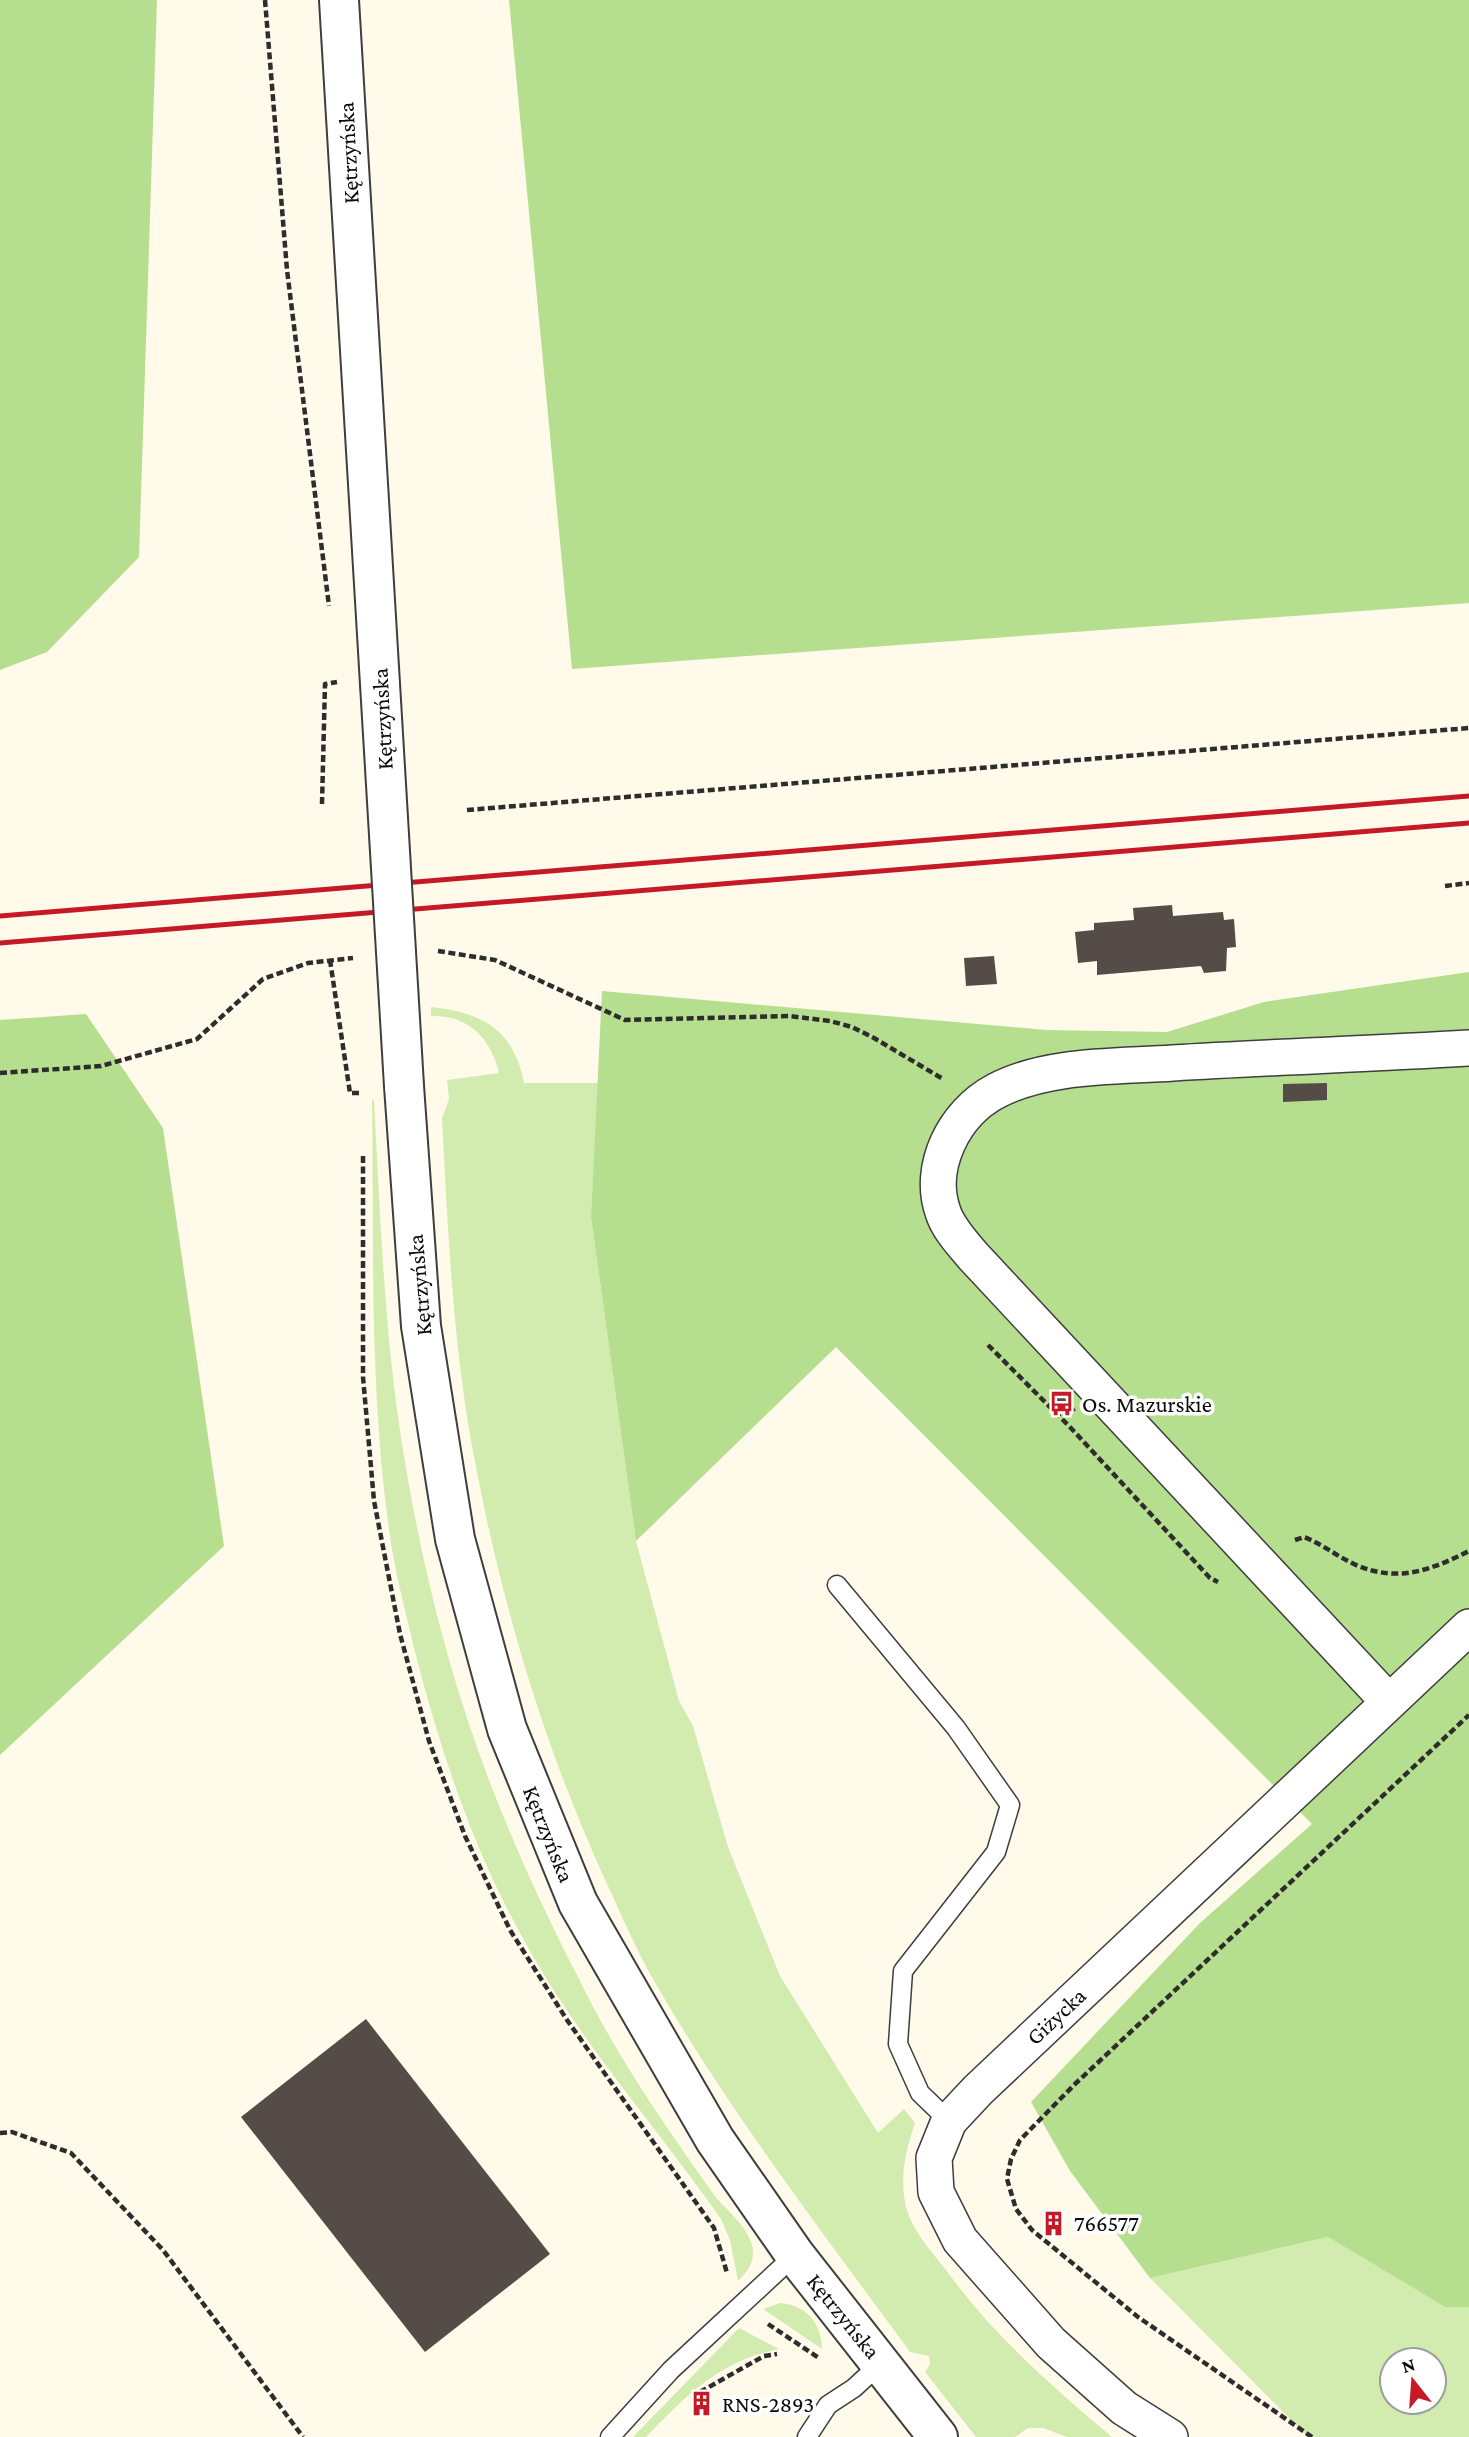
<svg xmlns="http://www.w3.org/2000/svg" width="1469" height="2437" viewBox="0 0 1469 2437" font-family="'Crimson Pro',serif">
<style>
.green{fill:#d2ecb0;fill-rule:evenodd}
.forest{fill:#b5de8e}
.building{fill:#554c47}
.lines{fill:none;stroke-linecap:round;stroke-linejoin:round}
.service-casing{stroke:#3e3e3e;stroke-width:21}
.minor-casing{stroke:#3e3e3e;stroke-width:38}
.tertiary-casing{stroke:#3e3e3e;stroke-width:42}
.path{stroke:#2d2d2d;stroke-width:4.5;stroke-dasharray:7 3.5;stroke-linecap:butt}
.service{stroke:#fff;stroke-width:18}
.minor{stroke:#fff;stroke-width:35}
.tertiary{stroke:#fff;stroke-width:38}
.rail{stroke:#c61927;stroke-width:5}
.tertiary-bridge-casing{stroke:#3e3e3e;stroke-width:42;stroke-linecap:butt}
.tertiary-bridge{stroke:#fff;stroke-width:38}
.labels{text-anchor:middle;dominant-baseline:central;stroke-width:7;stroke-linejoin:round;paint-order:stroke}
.street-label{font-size:23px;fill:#0b0b0b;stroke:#fff}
.poi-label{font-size:23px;fill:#0b0b0b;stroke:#fff;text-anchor:start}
</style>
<rect width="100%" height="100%" fill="#fffaea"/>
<!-- green -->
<path class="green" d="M431,1007C482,1012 514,1030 524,1083H598L591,1217L636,1541L679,1701L693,1726L728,1847L780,1976L878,2133L904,2109L915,2123C906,2150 900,2173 905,2202C910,2229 930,2249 946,2270C993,2335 1051,2386 1112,2437H1067L1043,2428H1028L1015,2437H976L925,2372L930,2364L929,2356L910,2352C821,2230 728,2110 653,1979C634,1946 619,1909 603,1875C543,1743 502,1604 475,1462C453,1349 448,1232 442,1118L449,1099L447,1080L499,1073C491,1039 469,1015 431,1016Z
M372,1099L374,1100C380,1212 384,1326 401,1437C421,1568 455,1702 507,1825C528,1876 552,1926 577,1975C614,2052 663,2123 712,2192C723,2208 745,2223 751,2242C757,2258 749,2271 738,2281L730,2240L721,2219C656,2126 580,2042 525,1942C473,1850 440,1750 414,1648C405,1609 394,1569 389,1529C369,1387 374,1242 372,1099Z
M1328,2237L1445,2307H1469V2437H1308L1150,2278ZM1392,2360H1434V2402H1392Z
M780,2303C806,2305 822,2323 822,2349L763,2309Z
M739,2328L779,2349C719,2361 686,2396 646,2437H633Z"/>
<!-- forest -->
<path class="forest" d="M0,0H157L139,557L47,652L0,670Z
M509,0H1469V603L572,669Z
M1469,972V2307H1445L1328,2237L1150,2278L1070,2171L1031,2102L1200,1923L1312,1824L836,1347L636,1541L591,1217L602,991L1046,1030L1167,1032L1264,1002Z
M86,1014L163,1128L224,1546L0,1755V1020Z"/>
<!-- building -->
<path class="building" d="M1172,905L1173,916L1223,912L1224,920L1234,919L1236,947L1227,948L1226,971L1204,973L1201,966L1097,975V961L1078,963L1075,932L1094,930V923L1134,920L1133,908Z
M994,956L997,984L966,986L964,958Z
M1327,1083V1100L1283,1102V1084Z
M1057,1390L1076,1410L1068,1417L1049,1397Z
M366,2019L550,2254L425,2352L241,2117Z
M1053,2215L1062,2227L1056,2233L1045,2220Z
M704,2395L711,2402L699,2414L692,2407Z"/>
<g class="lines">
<defs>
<path id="service" d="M837,1585L956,1728L1010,1805L996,1852L903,1971L898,2044L920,2093L949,2121
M610,2437L671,2370L795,2255
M807,2437L828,2405L854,2388L881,2363"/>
<path id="minor" d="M1389,1702L973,1256C962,1243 948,1228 943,1212C927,1167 954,1113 996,1091C1047,1064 1116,1067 1173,1063C1271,1057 1370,1054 1469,1048
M1170,2437L1124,2408L1051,2343L960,2240L936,2192L934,2158L949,2121L978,2090L1469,1627"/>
<path id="tertiary" d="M339,0L380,684
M404,1086L421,1326L455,1539L507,1729L578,1903L715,2140L795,2255L938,2437"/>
</defs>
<!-- service casing -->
<use href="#service" class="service-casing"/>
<!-- minor casing -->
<use href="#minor" class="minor-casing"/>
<!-- tertiary casing -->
<use href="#tertiary" class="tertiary-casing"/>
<!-- path -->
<path class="path" d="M265,0L287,270L329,606
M322,804L325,684L337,682
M467,810L1469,728
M1445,886L1469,883
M438,951L495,960L625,1020L789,1016L830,1021L852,1027L874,1038L943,1079
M330,960L350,1093H362
M0,1073L101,1066L197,1039L263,979L308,963L353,958
M363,1156V1377L374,1501L400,1634L429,1741L465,1836L510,1930L567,2020L714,2228L727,2273
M988,1345L1069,1426L1210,1578L1218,1582
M1295,1540L1304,1537C1322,1544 1338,1557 1356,1565C1398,1583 1431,1570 1469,1551
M0,2133L12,2132L71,2153L163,2250L303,2437
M768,2324L819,2358
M700,2392L764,2356L777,2354
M1312,2437L1138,2317L1032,2230L1016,2209L1007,2179L1011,2159L1020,2140L1075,2084L1469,1715"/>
<!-- service -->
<use href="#service" class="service"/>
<!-- minor -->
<use href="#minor" class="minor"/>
<!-- tertiary -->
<use href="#tertiary" class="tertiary"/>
<!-- rail -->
<path class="rail" d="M0,916L1469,796
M0,943L1469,823"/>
<defs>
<path id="tertiary-bridge" d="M380,684L404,1086"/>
</defs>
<!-- tertiary-bridge casing -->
<use href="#tertiary-bridge" class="tertiary-bridge-casing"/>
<!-- tertiary-bridge -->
<use href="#tertiary-bridge" class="tertiary-bridge"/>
</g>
<!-- icons -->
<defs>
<symbol id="bus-bare" viewBox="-9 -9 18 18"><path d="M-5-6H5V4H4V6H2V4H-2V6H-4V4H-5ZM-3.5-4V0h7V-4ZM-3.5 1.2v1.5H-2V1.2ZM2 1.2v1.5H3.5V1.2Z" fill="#c61927" stroke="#fff" stroke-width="2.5" paint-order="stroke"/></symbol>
<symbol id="building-bare" viewBox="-9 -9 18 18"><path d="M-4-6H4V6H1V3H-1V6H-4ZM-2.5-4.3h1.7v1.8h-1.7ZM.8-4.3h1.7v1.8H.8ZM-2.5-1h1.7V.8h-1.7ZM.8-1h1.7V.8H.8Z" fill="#c61927" stroke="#fff" stroke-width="2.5" paint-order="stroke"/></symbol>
</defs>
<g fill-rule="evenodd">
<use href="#bus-bare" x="1044" y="1386" width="35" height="35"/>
<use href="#building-bare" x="1036" y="2206" width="35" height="35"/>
<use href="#building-bare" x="684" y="2386" width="35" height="35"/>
</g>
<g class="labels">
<!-- street labels -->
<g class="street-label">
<text transform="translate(348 153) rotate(-93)">Kętrzyńska</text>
<text transform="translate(382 719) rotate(-93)">Kętrzyńska</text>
<text transform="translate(419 1285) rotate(-95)">Kętrzyńska</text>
<text transform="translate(549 1834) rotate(68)">Kętrzyńska</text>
<text transform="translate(1056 2016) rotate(-43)">Giżycka</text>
<text transform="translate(844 2316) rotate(51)">Kętrzyńska</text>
</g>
<!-- poi labels -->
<g class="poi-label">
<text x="1082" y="1404">Os. Mazurskie</text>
<text x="1074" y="2223">766577</text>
<text x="722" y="2404">RNS-2893</text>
</g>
</g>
<!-- north arrow -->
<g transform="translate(1413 2381) rotate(343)"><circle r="33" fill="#ffffff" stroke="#9d9d9d" stroke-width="2"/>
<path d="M0-5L12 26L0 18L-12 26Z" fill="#c61927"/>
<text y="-10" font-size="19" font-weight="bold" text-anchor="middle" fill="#0b0b0b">N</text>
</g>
</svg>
